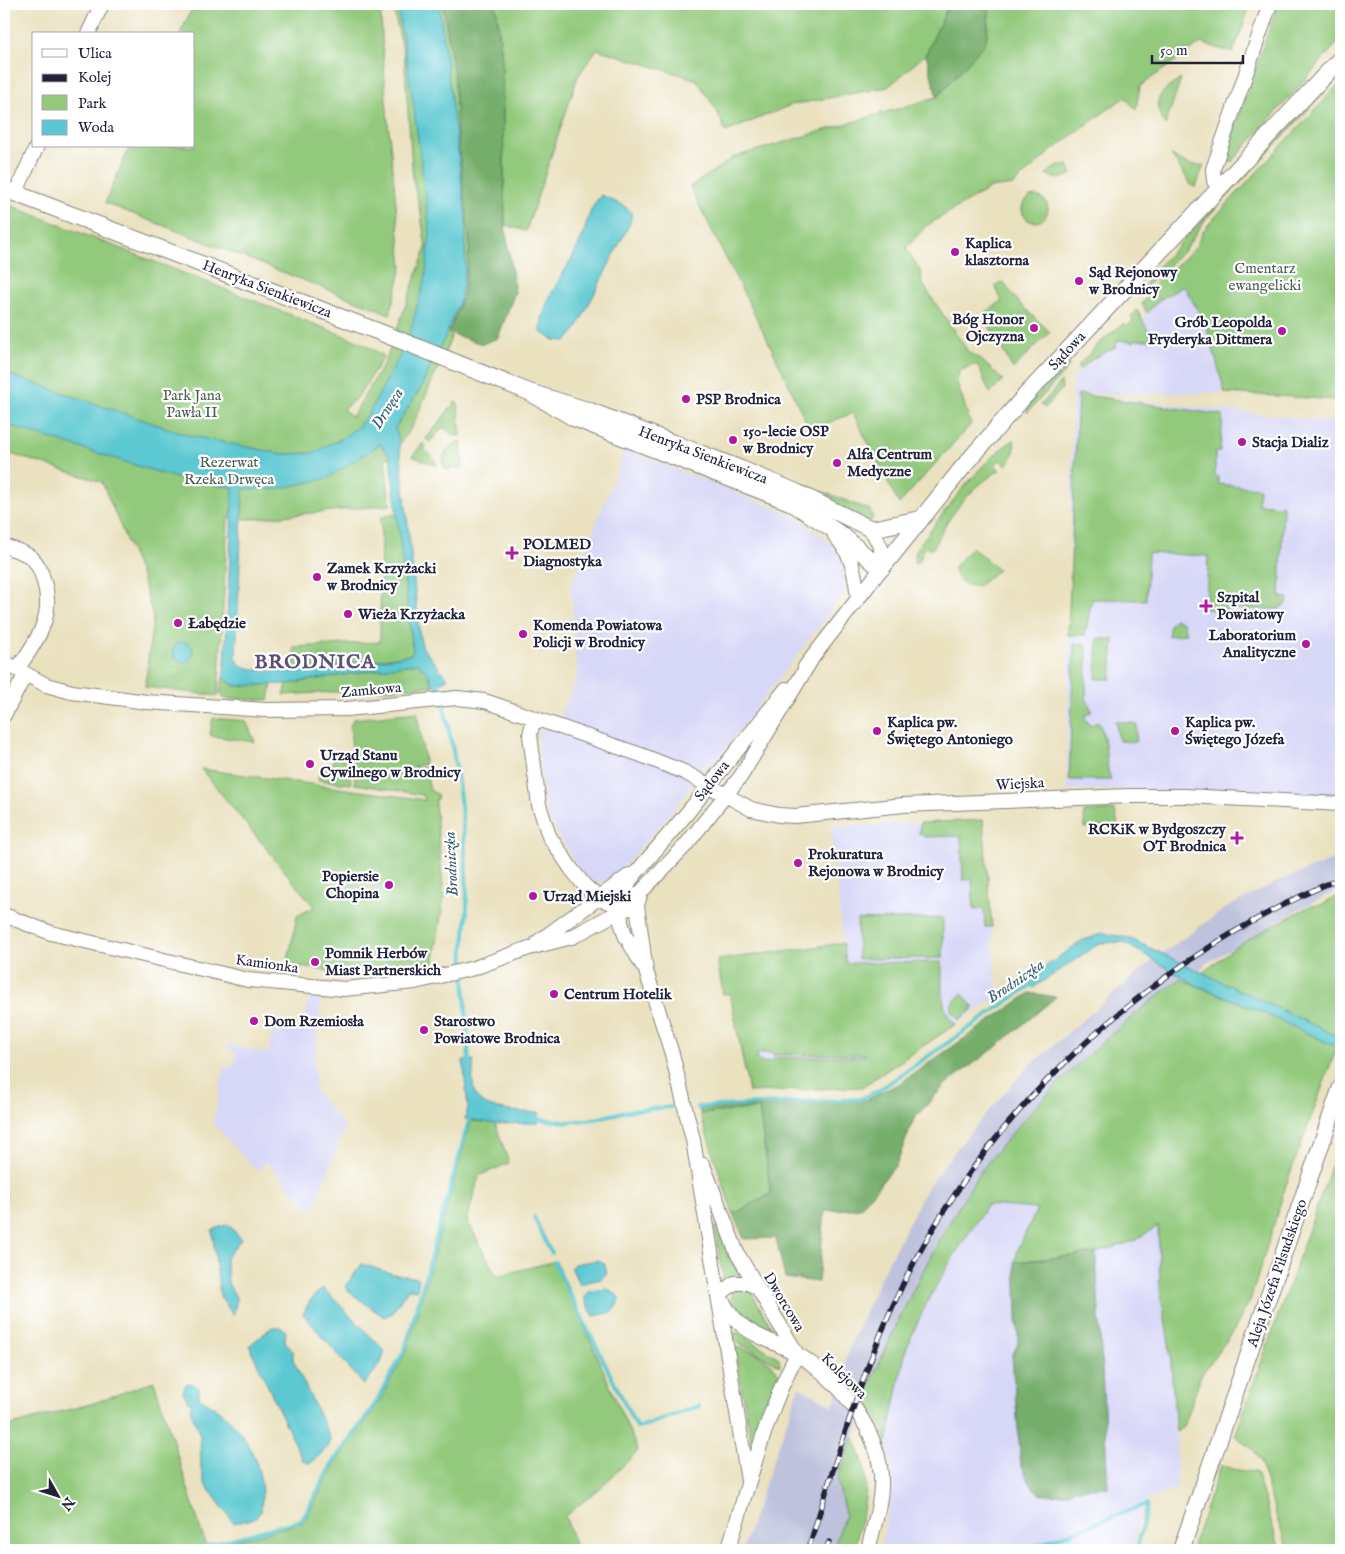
<svg xmlns="http://www.w3.org/2000/svg" width="1345" height="1554" viewBox="0 0 1345 1554" font-family="'IM FELL English',serif">
<style>
.built{fill:#d7d7f8}
.industrial{fill:#bfc2dd}
.green{fill:#92c97b;stroke:#5a765b;fill-rule:evenodd}
.forest{fill:#75ad6b;stroke:#4c6853}
.water{fill:#5bc8d1;stroke:#3e7586;fill-rule:evenodd}
.lines{fill:none;stroke-linecap:round;stroke-linejoin:round}
.stream{stroke:#5bc8d1;stroke-width:4}
.minor-casing{stroke:#86827d;stroke-width:16}
.major-casing{stroke:#86827d;stroke-width:18}
.minor{stroke:#fff;stroke-width:14}
.major{stroke:#fff;stroke-width:16}
.rail-casing{stroke:#22223b;stroke-width:5.5}
.rail{stroke:#fff;stroke-width:4;stroke-dasharray:11;stroke-linecap:butt}
.poi-dot{fill:#b5179e;stroke:#fff;stroke-width:2}
.labels{text-anchor:middle;dominant-baseline:central;stroke-width:4.5;stroke-linejoin:round;paint-order:stroke}
.poi-label{font-size:15px;font-weight:bold;fill:#22223b;stroke:#fff;text-anchor:start}
.park-label{font-size:15px;fill:#495c51;stroke:#fff}
.street-label{font-size:15px;fill:#22223b;stroke:#fff}
.water-label{font-size:16px;font-style:italic;fill:#365c70;stroke:#fff}
.district-label{font-size:20px;font-weight:bold;letter-spacing:1px;fill:#5c507a;stroke:#fff}
</style>
<rect width="100%" height="100%" fill="#fff"/>
<filter id="ink" filterUnits="userSpaceOnUse"><feTurbulence type="fractalNoise" baseFrequency=".02" numOctaves="2"/><feDisplacementMap in="SourceGraphic" scale="10" xChannelSelector="R" yChannelSelector="G"/><feConvolveMatrix kernelMatrix="1 2 1 2 8 2 1 2 1" color-interpolation-filters="sRGB"/></filter>
<filter id="wash" filterUnits="userSpaceOnUse"><feTurbulence type="fractalNoise" baseFrequency=".0096" numOctaves="4" result="noise"/><feDisplacementMap in="SourceGraphic" scale="20" xChannelSelector="R" yChannelSelector="G"/><feGaussianBlur stdDeviation="1.12" result="paint"/><feColorMatrix in="noise" values="0 0 0 0 0 0 0 0 0 0 0 0 0 0 0 0 0 1.4 0 .05"/><feComposite in="paint" operator="in"/></filter>
<g filter="url(#wash)">
<rect width="100%" height="100%" fill="#eae1bf"/>
<!-- built -->
<path class="built" d="M1184,286L1207,327L1225,393L1078,394L1341,423V789L1336,794L1067,789L1073,378L1089,362L1116,347L1117,339L1152,340L1141,320L1159,300Z
M624,449L793,515L832,544L842,563L846,584L844,593L820,625L714,763L704,765L679,803L624,866L603,881L595,883L582,874L549,819L543,794L537,731L542,727L554,731L563,717L561,713L577,679L571,587L621,462Z
M983,820L997,997L862,1087L749,1092L730,993L723,994L717,960L843,942L831,827Z
M308,998H321L314,1065L316,1092L345,1127L312,1211L266,1161L257,1171L213,1124L224,1066L233,1068L237,1053L227,1050L228,1045L268,1053L272,1034L277,1035L279,1024L303,1030Z
M987,1205L1037,1208L1018,1248L1096,1253L1134,1241L1158,1226L1164,1320L1170,1350L1176,1420L1177,1489L1146,1500L1140,1511L1132,1550H880L894,1483L887,1442L906,1349L925,1306L950,1262Z"/>
<!-- industrial -->
<path class="industrial" d="M1341,857V889L1303,907L1209,962L1143,1012L1070,1075L883,1362L837,1479L845,1514L833,1550H742L799,1387L833,1406L849,1348L882,1274L926,1189L966,1137L1025,1070L1149,963L1226,908L1283,879Z"/>
<!-- green -->
<path class="green" d="M194,4H380L386,100L402,267L390,314L105,203L130,146H194V34H180Z
M392,4H445L458,72L474,245L465,299L447,348L412,427L390,457L385,459L390,505L253,519L228,518L218,696L145,687L153,617L142,578L102,482L4,452V203L360,342L384,356L358,397L343,409L352,417L386,360L426,248L421,214L413,181L404,55Z
M496,4H949L926,54L888,87L791,105L726,132L717,111L697,80L597,49L578,76L526,231L505,225L502,59Z
M990,4H1251L1233,53L1201,43L1140,86L1136,110L1125,97L1051,151L1013,185L990,188L926,226L906,248L921,272L922,283L969,353C979,355 994,373 1003,380L990,393L977,364L959,371L957,383L971,424L899,504L853,413L810,430L773,351L690,187L734,157L937,97L986,42Z
M1278,4H1341V39L1232,162L1225,157Z
M1341,72V75L1205,220L1185,250L1142,290L1152,273Z
M1181,79L1165,125C1150,100 1159,93 1181,79Z
M1341,82V400L1225,393L1207,327L1184,286L1159,300L1147,313L1142,304L1157,281L1176,266L1196,247L1203,231L1216,216Z
M1171,155L1190,165H1204L1196,187L1192,186Z
M1059,165H1068L1072,174C1063,179 1056,181 1046,174Z
M1022 209a13 13 0 1 1 26 0a13 13 0 1 1-26 0Z
M1002,281L1020,304L1050,332L1013,369L983,314L1002,301L995,286Z
M1137,310L1153,340H1134V342L1117,340L1116,347L1094,358L1079,370L1077,367L1097,345L1124,323L1127,326L1133,320L1130,317Z
M1067,363L1070,366L1027,413L1028,405Z
M1061,382L1062,389L1045,408L1041,405Z
M1078,394L1223,415L1220,452H1215V476L1218,477V484L1259,488L1258,504L1283,506L1280,597L1288,598L1287,603L1279,609H1206L1208,556L1148,553L1146,600L1092,599L1085,635H1068Z
M455,402L458,403L461,436H455L443,427L430,442L426,439Z
M1014,440C1016,449 1014,458 1006,465L1000,460L995,465L1000,470C970,488 947,517 933,549L924,547L920,561L914,564L916,549C942,516 979,461 1014,440Z
M461,441L463,468L445,469C437,459 451,443 461,441Z
M423,443L425,445V450L434,459L437,466L412,456Z
M772,472L870,510L873,518L870,522L774,477Z
M397,514L413,651L410,655L292,672L294,647L380,642L381,517Z
M972,547L998,570L978,586C966,587 954,580 954,567Z
M1175,619L1183,622L1186,634L1168,636L1170,623Z
M1098,639H1114L1111,679H1096Z
M1074,644H1084L1087,648L1086,698L1092,711L1084,717L1090,726L1098,721C1109,740 1103,760 1111,780H1069Z
M418,663L428,674L433,686L284,695L287,684Z
M223,678L235,686L272,684L269,700L226,699L220,693Z
M417,712L425,764L414,766V768H425L430,790L438,795L435,803L444,897L433,968L328,971L287,965L297,916L314,907L201,769L426,800L423,795L355,784L350,727L353,719Z
M213,718L246,721L255,742L212,736L210,734Z
M1115,721L1137,724L1136,742L1119,741Z
M334,757L349,760L351,784L318,780L319,773L332,767Z
M1115,810L1118,826L1085,828L1084,812Z
M983,820L992,927H985L984,909L974,910L972,879L963,880L961,836L925,837L919,833L920,823Z
M1341,894V1038L1202,973L1234,948L1261,932L1310,906L1322,905Z
M943,918V958L858,959L857,920Z
M843,943L846,963L942,962C942,981 939,1013 956,1024L862,1087L749,1092L730,993L723,994L717,960ZM758,1053H773V1055L865,1054V1056L774,1058L773,1061L764,1063L757,1058Z
M1180,979L1253,1008L1337,1047L1286,1185L1250,1301L1233,1332L1201,1375L1184,1427L1176,1432L1170,1350L1160,1289L1158,1226L1134,1241L1096,1253L1015,1262L1018,1248L1037,1209L987,1205L950,1262L925,1306L906,1349L887,1442L881,1424L864,1398C892,1333 921,1269 958,1208C966,1196 973,1182 982,1170C1038,1097 1107,1034 1180,979Z
M962,993L974,1008L959,1020L951,1011V1005Z
M759,1108L771,1194L733,1214L700,1114Z
M471,1121L495,1123L509,1163L479,1176L467,1220L496,1276L556,1261L638,1451L599,1489L565,1516L577,1550H4V1427L94,1403L154,1381L205,1543V1549L304,1522L334,1465L378,1404L407,1350Z
M1341,1139V1550H1289L1278,1522L1261,1463L1254,1450L1235,1436Z
M714,1227H717L740,1276L724,1281Z
M740,1288L751,1292L779,1340L749,1323L730,1303L733,1292Z
M737,1332L779,1358L780,1366L734,1340L733,1335Z
M734,1347C751,1349 768,1359 779,1373L754,1446L752,1445Z
M853,1437C875,1481 864,1505 854,1550H833L845,1514L837,1479Z
M1221,1465L1237,1470L1256,1472L1280,1550H1191Z"/>
<!-- forest -->
<path class="forest" d="M443,4H496L502,59L505,225L515,292L498,338L482,344L449,333L463,296L470,247L457,132L454,75Z
M949,4H990L986,42L937,97L926,54Z
M1030,993L1056,997L996,1047L946,1084L914,1119L896,1165L860,1208L825,1211L818,1282L785,1278L776,1238L744,1239L733,1214L771,1194L759,1108L700,1114L699,1109L866,1100L900,1083Z
M1096,1253L1108,1487L1074,1489L1064,1494L1042,1495L1033,1488L1021,1466L1012,1356L1018,1343L1015,1262Z"/>
<!-- water -->
<path class="water" d="M397,4H439L466,215L465,272L460,300L446,335L420,389L395,428L399,441L420,638L423,648L448,679L433,686L428,674L418,663L287,684L235,686L223,678L225,665L233,487L189,482L4,424V373L191,436L283,454L312,453L343,438L359,426L369,413L407,342L425,279L430,233L413,100ZM380,444L390,456L413,651L410,655C360,662 290,681 241,666L236,658L243,489H278L328,478Z
M601,195L624,206L632,213L630,223L576,330L566,341L554,340L541,332C541,299 566,273 579,244C588,225 586,213 601,195Z
M173 652a10 10 0 1 1 20 0a10 10 0 1 1-20 0Z
M1103,933L1129,938L1341,1038V1049L1253,1008L1194,984L1123,942L1100,943L1033,988L1027,980L1081,941Z
M474,1060C473,1071 471,1087 476,1096C484,1112 525,1112 540,1113L538,1123L497,1124L465,1119L468,1107L463,1061Z
M228,1224L241,1239L226,1258L228,1283L237,1299L233,1315L220,1296L212,1230Z
M598,1260L604,1263L607,1273L601,1279L579,1284L571,1267L574,1264Z
M362,1264L393,1274L419,1278L417,1290L408,1289L392,1313L384,1317L348,1291L346,1285Z
M323,1288L385,1351L381,1363L364,1385L303,1314L311,1299Z
M607,1289L614,1292L620,1299L613,1312L594,1316L585,1301V1297L590,1291Z
M272,1327H280L286,1331L285,1341L293,1352V1360L330,1438L329,1446L310,1464L303,1461L251,1350L250,1345Z
M191,1383L199,1388V1398C235,1416 261,1453 262,1494C262,1501 262,1512 257,1516C252,1521 241,1521 234,1523L205,1484L201,1469L200,1435L190,1409L192,1403L189,1402L183,1392L186,1384Z"/>
<g class="lines">
<!-- stream -->
<path class="stream" d="M436,679L441,696
M443,703C459,769 466,837 467,905C467,926 462,946 464,967
M464,974L469,1064
M697,1107L860,1099L878,1091L1034,983
M536,1119L568,1122L595,1119L627,1111L672,1107
M534,1217L551,1253
M554,1262L637,1428L699,1406
M192,1550L302,1520L332,1464L376,1403L405,1349L470,1117
M1024,1550L1147,1504
M1137,1550L1147,1504"/>
</g>
</g>
<g filter="url(#ink)">
<g class="lines">
<defs>
<path id="minor" d="M88,34L102,4
M1219,187L1214,181L1213,169L1270,4
M15,194L37,146
M835,536C852,553 855,574 858,597
M4,546C13,549 25,552 32,558C38,564 42,574 44,582C55,616 36,643 17,669
M4,662L46,685L72,692L147,702L265,710L347,709L457,698L485,701L641,755L684,772L751,809L779,815L795,816L904,805L1129,796H1185L1341,804
M805,667L881,569V548L871,529
M4,715L25,675
M534,718L530,735L539,805L549,836L572,870L585,886L600,899L627,909
M4,915L51,933L248,980L344,989L415,982L474,968L529,948L572,937L620,911L640,893
M538,942L630,875
M643,966L625,935L621,922L620,905L630,880L688,812L786,689
M703,1165L737,1253L797,1354
M719,1295L734,1283H748L756,1287
M722,1300C741,1336 765,1336 797,1354C840,1380 884,1434 881,1487C880,1509 873,1529 868,1550
M748,1481L693,1140L672,1054L646,971L637,905L641,892L685,846L741,776L811,660
M728,1550C749,1485 765,1415 797,1354"/>
<path id="major" d="M4,189L382,333L529,392L590,411L741,469L794,491L871,529L920,519
M529,392L574,418L790,502L842,535L881,569L963,467L1023,398L1341,58
M1181,1550L1341,1087"/>
</defs>
<!-- minor casing -->
<use href="#minor" class="minor-casing"/>
<!-- major casing -->
<use href="#major" class="major-casing"/>
<!-- minor -->
<use href="#minor" class="minor"/>
<!-- major -->
<use href="#major" class="major"/>
<defs>
<path id="rail" d="M808,1550C836,1461 862,1369 903,1284C992,1103 1156,956 1341,878
M826,1550L829,1542"/>
</defs>
<!-- rail casing -->
<use href="#rail" class="rail-casing"/>
<!-- rail -->
<use href="#rail" class="rail"/>
</g>
</g>
<!-- markers -->
<g class="poi-dot">
<circle cx="955" cy="252" r="5"/>
<circle cx="1079" cy="281" r="5"/>
<circle cx="1034" cy="328" r="5"/>
<circle cx="1282" cy="331" r="5"/>
<circle cx="686" cy="399" r="5"/>
<circle cx="733" cy="440" r="5"/>
<circle cx="1242" cy="442" r="5"/>
<circle cx="837" cy="463" r="5"/>
<path d="M509.5 545.5h5v5h5v5h-5v5h-5v-5h-5v-5h5z"/>
<circle cx="317" cy="577" r="5"/>
<path d="M1203.5 598.5h5v5h5v5h-5v5h-5v-5h-5v-5h5z"/>
<circle cx="348" cy="614" r="5"/>
<circle cx="178" cy="623" r="5"/>
<circle cx="523" cy="634" r="5"/>
<circle cx="1306" cy="644" r="5"/>
<circle cx="877" cy="731" r="5"/>
<circle cx="1175" cy="731" r="5"/>
<circle cx="310" cy="764" r="5"/>
<path d="M1234.5 830.5h5v5h5v5h-5v5h-5v-5h-5v-5h5z"/>
<circle cx="798" cy="863" r="5"/>
<circle cx="389" cy="885" r="5"/>
<circle cx="533" cy="896" r="5"/>
<circle cx="315" cy="962" r="5"/>
<circle cx="554" cy="994" r="5"/>
<circle cx="254" cy="1021" r="5"/>
<circle cx="424" cy="1030" r="5"/>
</g>
<g class="labels">
<!-- poi labels -->
<g class="poi-label">
<text x="965" y="243">Kaplica<tspan x="965" dy="17">klasztorna</tspan></text>
<text x="1089" y="272">Sąd Rejonowy<tspan x="1089" dy="17">w Brodnicy</tspan></text>
<text x="1024" y="319" text-anchor="end">Bóg Honor<tspan x="1024" dy="17">Ojczyzna</tspan></text>
<text x="1272" y="322" text-anchor="end">Grób Leopolda<tspan x="1272" dy="17">Fryderyka Dittmera</tspan></text>
<text x="696" y="399">PSP Brodnica</text>
<text x="743" y="431">150-lecie OSP<tspan x="743" dy="17">w Brodnicy</tspan></text>
<text x="1252" y="442">Stacja Dializ</text>
<text x="847" y="454">Alfa Centrum<tspan x="847" dy="17">Medyczne</tspan></text>
<text x="523" y="544">POLMED<tspan x="523" dy="17">Diagnostyka</tspan></text>
<text x="327" y="568">Zamek Krzyżacki<tspan x="327" dy="17">w Brodnicy</tspan></text>
<text x="1217" y="597">Szpital<tspan x="1217" dy="17">Powiatowy</tspan></text>
<text x="358" y="614">Wieża Krzyżacka</text>
<text x="188" y="623">Łabędzie</text>
<text x="533" y="625">Komenda Powiatowa<tspan x="533" dy="17">Policji w Brodnicy</tspan></text>
<text x="1296" y="635" text-anchor="end">Laboratorium<tspan x="1296" dy="17">Analityczne</tspan></text>
<text x="887" y="722">Kaplica pw.<tspan x="887" dy="17">Świętego Antoniego</tspan></text>
<text x="1185" y="722">Kaplica pw.<tspan x="1185" dy="17">Świętego Józefa</tspan></text>
<text x="320" y="755">Urząd Stanu<tspan x="320" dy="17">Cywilnego w Brodnicy</tspan></text>
<text x="1226" y="829" text-anchor="end">RCKiK w Bydgoszczy<tspan x="1226" dy="17">OT Brodnica</tspan></text>
<text x="808" y="854">Prokuratura<tspan x="808" dy="17">Rejonowa w Brodnicy</tspan></text>
<text x="379" y="876" text-anchor="end">Popiersie<tspan x="379" dy="17">Chopina</tspan></text>
<text x="543" y="896">Urząd Miejski</text>
<text x="325" y="953">Pomnik Herbów<tspan x="325" dy="17">Miast Partnerskich</tspan></text>
<text x="564" y="994">Centrum Hotelik</text>
<text x="264" y="1021">Dom Rzemiosła</text>
<text x="434" y="1021">Starostwo<tspan x="434" dy="17">Powiatowe Brodnica</tspan></text>
</g>
<!-- park labels -->
<g class="park-label">
<text x="1265" y="268">Cmentarz<tspan x="1265" dy="17">ewangelicki</tspan></text>
<text x="192" y="395">Park Jana<tspan x="192" dy="17">Pawła II</tspan></text>
<text x="229" y="462">Rezerwat<tspan x="229" dy="17">Rzeka Drwęca</tspan></text>
</g>
<!-- street labels -->
<g class="street-label">
<text transform="translate(267 289) rotate(21)">Henryka Sienkiewicza</text>
<text transform="translate(1067 351) rotate(-47)">Sądowa</text>
<text transform="translate(703 455) rotate(21)">Henryka Sienkiewicza</text>
<text transform="translate(371 690) rotate(-5)">Zamkowa</text>
<text transform="translate(712 781) rotate(-52)">Sądowa</text>
<text transform="translate(1020 784) rotate(-3)">Wiejska</text>
<text transform="translate(267 964) rotate(8)">Kamionka</text>
<text transform="translate(1277 1273) rotate(-71)">Aleja Józefa Piłsudskiego</text>
<text transform="translate(784 1302) rotate(59)">Dworcowa</text>
<text transform="translate(844 1376) rotate(45)">Kolejowa</text>
</g>
<!-- water labels -->
<g class="water-label">
<text transform="translate(388 409) rotate(-57)">Drwęca</text>
<text transform="translate(452 864) rotate(-93)">Brodniczka</text>
<text transform="translate(1016 982) rotate(-34)">Brodniczka</text>
</g>
<!-- district labels -->
<g class="district-label">
<text x="315" y="662">BRODNICA</text>
</g>
</g>
<!-- margin -->
<rect width="1345" height="1554" fill="none" stroke="#fff" stroke-width="20"/>
<!-- legend -->
<rect x="32" y="32" width="162" height="115" fill="#ffffff" stroke="#a7a7b1"/>
<rect x="42" y="49" width="25" height="8" fill="#ffffff" stroke="#a7a7b1"/>
<text x="78" y="58" font-size="15" fill="#22223b">Ulica</text>
<rect x="42" y="74" width="25" height="8" fill="#22223b" stroke="#a7a7b1"/>
<text x="78" y="82" font-size="15" fill="#22223b">Kolej</text>
<rect x="42" y="95" width="25" height="15" fill="#92c97b" stroke="#a7a7b1"/>
<text x="78" y="108" font-size="15" fill="#22223b">Park</text>
<rect x="42" y="120" width="25" height="15" fill="#5bc8d1" stroke="#a7a7b1"/>
<text x="78" y="132" font-size="15" fill="#22223b">Woda</text>
<!-- north arrow -->
<g transform="translate(58 1496) rotate(129)" stroke="#ffffff" stroke-width="4" paint-order="stroke">
<path d="M0-4L9 19L0 12L-9 19Z" fill="#22223b"/>
<text y="-8" font-size="14" font-weight="bold" text-anchor="middle" fill="#22223b">N</text>
</g>
<!-- scale -->
<path d="M1152 55v8h91v-8" fill="none" stroke="#22223b" stroke-width="2.5"/>
<text x="1160" y="55" font-size="15" fill="#22223b" stroke="#ffffff" stroke-width="4" paint-order="stroke">50 m</text>
</svg>
